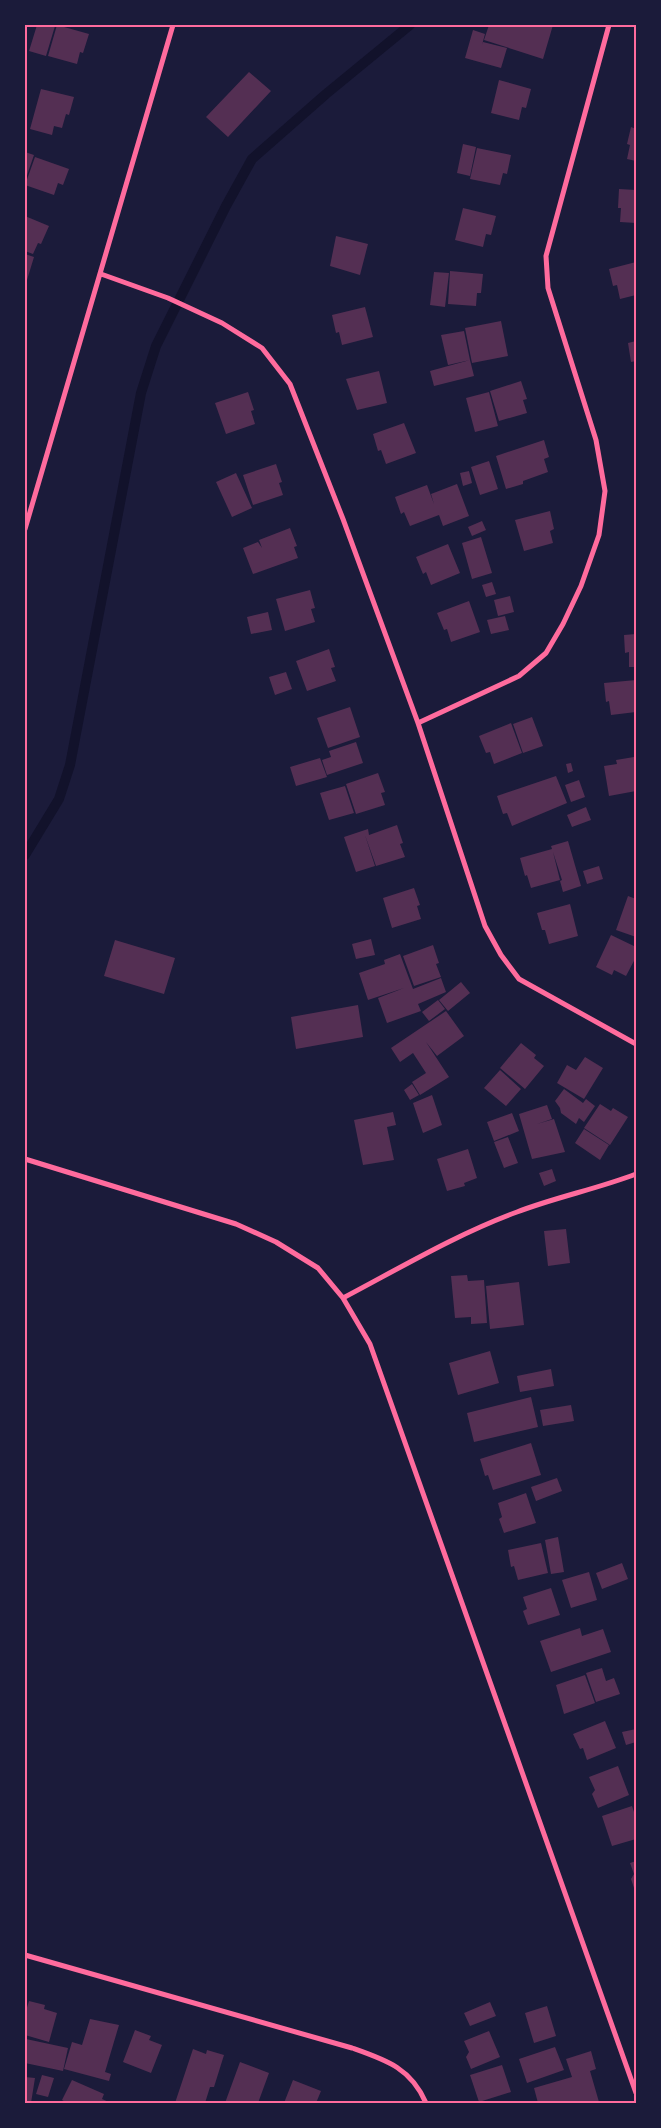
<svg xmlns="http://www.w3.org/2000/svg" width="661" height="2128" viewBox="0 0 661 2128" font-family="Mulish,sans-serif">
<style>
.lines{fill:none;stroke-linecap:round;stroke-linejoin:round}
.stream{stroke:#12122b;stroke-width:10}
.building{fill:#542f53}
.minor{stroke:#ff6b9d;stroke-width:5}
.neatline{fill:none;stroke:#ff6b9d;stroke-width:2}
</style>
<rect width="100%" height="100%" fill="#1b1b3a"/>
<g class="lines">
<!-- stream -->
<path class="stream" d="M25,855L59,799L70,765L141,393L156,346L226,206L252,159L326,94L410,25"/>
</g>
<!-- building -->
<path class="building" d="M37,25L55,26L46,56L29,51Z
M57,25L89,34L83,53L80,52L77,64L48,56Z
M489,25H553L543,59L484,40Z
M473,30L485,34L482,45L483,42L507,48L501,68L465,58Z
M249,72L271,91L228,137L206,117Z
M499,80L531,89L526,108L522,107L519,120L491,113Z
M41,89L74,97L69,115L66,114L62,128L54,126L52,135L30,129Z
M631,127L636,129V161L627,159L630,145L627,144Z
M463,144L476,147L470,176L457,173Z
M477,148L511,155L507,174L503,173L500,185L470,179Z
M25,152L34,155L25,181Z
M35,157L69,169L63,185L58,183L54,195L25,185Z
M619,189L636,190V223L620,222L621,208H618Z
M463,208L496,216L491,235L486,234L483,247L455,240Z
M25,216L49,226L41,244L38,243L33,254L25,251Z
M336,236L368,244L360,275L330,266Z
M25,254L34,257L27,280H25Z
M636,262V295L620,299L617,285L613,286L609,269Z
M450,271L483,274L481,293H477L476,306L448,304Z
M434,272L449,273L445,307L430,305Z
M365,307L373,337L342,345L339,332L336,333L332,315Z
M501,321L508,356L472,363L465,328Z
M464,331L470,360L448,365L441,335Z
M636,341V361L631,362L628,343Z
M470,360L474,376L434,386L430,371Z
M379,371L387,403L357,410L346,379Z
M521,381L527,399L523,400L527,413L499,421L490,391Z
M248,392L254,410L251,411L255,424L226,434L215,403Z
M489,392L498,426L475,432L466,398Z
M404,423L416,453L386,464L381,450L378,451L373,434Z
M544,440L549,457L544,459L548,472L523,481V484L506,489L496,456Z
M489,461L498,489L480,495L471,467Z
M276,464L282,482L279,483L283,495L253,505L243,475Z
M469,471L472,483L463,486L460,473Z
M236,473L252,508L232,517L216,482Z
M457,484L469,516L443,526L439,515L410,526L404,512L401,514L395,497L427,485L434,504L431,494Z
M550,511L554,529L550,531L553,543L524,551L515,520Z
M482,521L486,530L472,536L468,527Z
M290,528L297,546L294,547L298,558L253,574L243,548L258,542L262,548L259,540Z
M481,537L492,573L472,579L462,543Z
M448,544L460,573L431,585L426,572L423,574L416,557Z
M492,582L496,594L486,597L482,585Z
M310,590L315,608L311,609L315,622L285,631L276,599Z
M510,596L514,612L498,616L494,600Z
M469,601L480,632L451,642L447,629L444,630L437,613Z
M268,612L272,630L251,634L247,617Z
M505,616L509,630L491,634L487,620Z
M636,634V667H629V652L625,653L624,635Z
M329,649L335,667L331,668L336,681L307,691L296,661Z
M286,672L292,689L275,695L269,677Z
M636,680V712L611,715L609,701L606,702L604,683Z
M350,707L360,737L328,748L317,718Z
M532,717L543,746L523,753L513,724Z
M511,723L522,753L494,764L490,752L486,753L479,736Z
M356,742L363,763L327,775L322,760L331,757L329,751Z
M634,757L636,791L609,796L604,766L617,764L616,760Z
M320,758L327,777L296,786L290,767Z
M571,763L573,771L568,773L566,764Z
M378,773L385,792L381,793L385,805L356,814L346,784Z
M556,776L567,803L512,826L507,813L503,814L497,796Z
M579,780L585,797L571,802L565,785Z
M345,786L354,813L329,820L320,793Z
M586,807L591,820L572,827L567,815Z
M397,825L403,843L400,844L405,857L376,866L365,835L375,866L356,872L344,837L368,829L369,835Z
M568,841L581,886L563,892L560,881L562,880L553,852L560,880L531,888L527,875L525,876L520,858L552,849L551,846Z
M599,866L603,879L587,884L583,871Z
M414,888L420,905L417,906L421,919L392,928L383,898Z
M628,896L636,899V937L616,930Z
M570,904L578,936L549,944L545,930H542L537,913Z
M611,935L636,947V957L626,976L614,970L612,975L596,967Z
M371,939L375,955L356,959L352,944Z
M115,940L175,958L164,994L104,976Z
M433,945L439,963L436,964L441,977L414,986L403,956Z
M400,954L413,989L441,978L446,992L418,1004L421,1011L387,1023L378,998L404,988L368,1000L359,973L385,964L384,960Z
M461,982L470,993L448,1011L439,1000Z
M438,1000L445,1009L429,1021L422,1012Z
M358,1005L363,1037L296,1049L291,1017Z
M446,1011L464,1036L437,1056L426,1042L449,1077L420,1095L412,1082L426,1073L413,1053L400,1062L391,1048Z
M521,1043L536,1055L534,1058L544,1066L525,1089L500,1068Z
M585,1057L603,1068L584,1099L557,1083L567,1065L576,1070Z
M500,1070L521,1089L506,1106L484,1088Z
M412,1084L419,1095L410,1100L404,1090Z
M564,1089L583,1103L586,1099L595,1106L584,1122L579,1118L576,1124L561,1113L560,1108L555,1101Z
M432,1095L442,1125L423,1133L413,1103Z
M600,1104L611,1111L613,1108L628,1117L610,1145L584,1128Z
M547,1105L552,1119L537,1124L554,1119L565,1152L532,1159L519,1114Z
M393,1112L396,1125L387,1127L394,1160L363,1165L354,1120Z
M512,1113L519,1131L494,1141L487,1122Z
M584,1129L609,1145L600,1160L575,1143Z
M508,1137L518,1163L504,1168L494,1142Z
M468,1149L477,1178L464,1183L465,1186L447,1191L437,1159Z
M552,1169L556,1181L544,1186L539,1173Z
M566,1229L570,1263L548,1266L544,1231Z
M467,1275L468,1281L484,1280L487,1323L471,1324V1317L455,1318L451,1276Z
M519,1282L524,1325L490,1329L486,1286Z
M490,1351L499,1383L458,1395L449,1363Z
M551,1369L554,1386L520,1392L517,1376Z
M531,1397L538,1427L474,1442L467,1413Z
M571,1405L574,1421L543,1426L540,1410Z
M531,1443L541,1475L493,1490L488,1475L485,1476L480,1459Z
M557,1478L562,1491L536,1501L531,1487Z
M526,1493L536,1523L504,1533L499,1519L502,1517L498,1503Z
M558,1537L564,1572L551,1574L545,1540Z
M541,1543L548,1573L518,1580L514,1566L511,1567L508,1550Z
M622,1563L628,1579L602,1589L596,1573Z
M589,1572L597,1600L571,1608L562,1580Z
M551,1588L560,1615L528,1625L523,1611L527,1609L523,1597Z
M580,1628L582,1636L603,1629L611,1652L551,1672L540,1641Z
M602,1668L606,1681L614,1678L620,1694L596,1702L586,1673Z
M585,1675L595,1703L564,1714L556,1685Z
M605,1721L616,1748L587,1760L583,1748L580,1749L573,1734Z
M636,1729V1742L626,1745L622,1732Z
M618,1766L629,1795L598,1808L592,1794L595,1790L589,1777Z
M632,1806L636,1818V1839L612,1846L602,1816Z
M636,1861V1894L631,1879L634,1874L630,1863Z
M29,2001L45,2005L44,2009L57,2013L49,2042L25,2035V2014Z
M490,2002L496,2016L470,2026L464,2013Z
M547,2006L556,2036L534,2043L525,2013Z
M90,2019L119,2025L105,2072L111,2074L109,2081L64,2069L72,2042L82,2045Z
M135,2030L151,2036L149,2040L162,2045L151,2073L123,2062Z
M489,2031L500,2057L471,2069L466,2057L469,2052L464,2041Z
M26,2039L68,2048L63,2071L25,2063Z
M555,2047L564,2070L527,2083L519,2059Z
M193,2049L206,2054L207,2050L224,2055L214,2087H210L205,2103H175Z
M591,2051L596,2069L590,2071L599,2102L538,2103L534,2088L572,2077L566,2059Z
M240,2062L269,2073L258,2103H225Z
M502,2065L511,2092L479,2102L470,2075Z
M42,2075L54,2078L48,2097L36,2094Z
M25,2077L35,2078L31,2103H25Z
M72,2080L104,2094L102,2099L111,2103H67L62,2100Z
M293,2080L321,2091L316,2103H284Z"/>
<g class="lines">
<!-- minor -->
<path class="minor" d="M101,274L168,298L222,323L262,348L290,384L343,519L418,723L485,926L501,955L519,979L636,1044
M25,529L173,25
M418,723L519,676L546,653L563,624L581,586L599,535L605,491L596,440L548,288L546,256L609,25
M25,1159L236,1224L276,1242L318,1268L343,1298L370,1344L636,2093
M343,1298C400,1268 457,1234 517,1212C556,1197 597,1189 636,1174
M25,1955L352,2048C386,2060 411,2068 426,2103"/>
</g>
<!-- border -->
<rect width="661" height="2128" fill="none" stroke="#1b1b3a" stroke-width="52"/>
<rect x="26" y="26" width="609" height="2076" class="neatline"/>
</svg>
